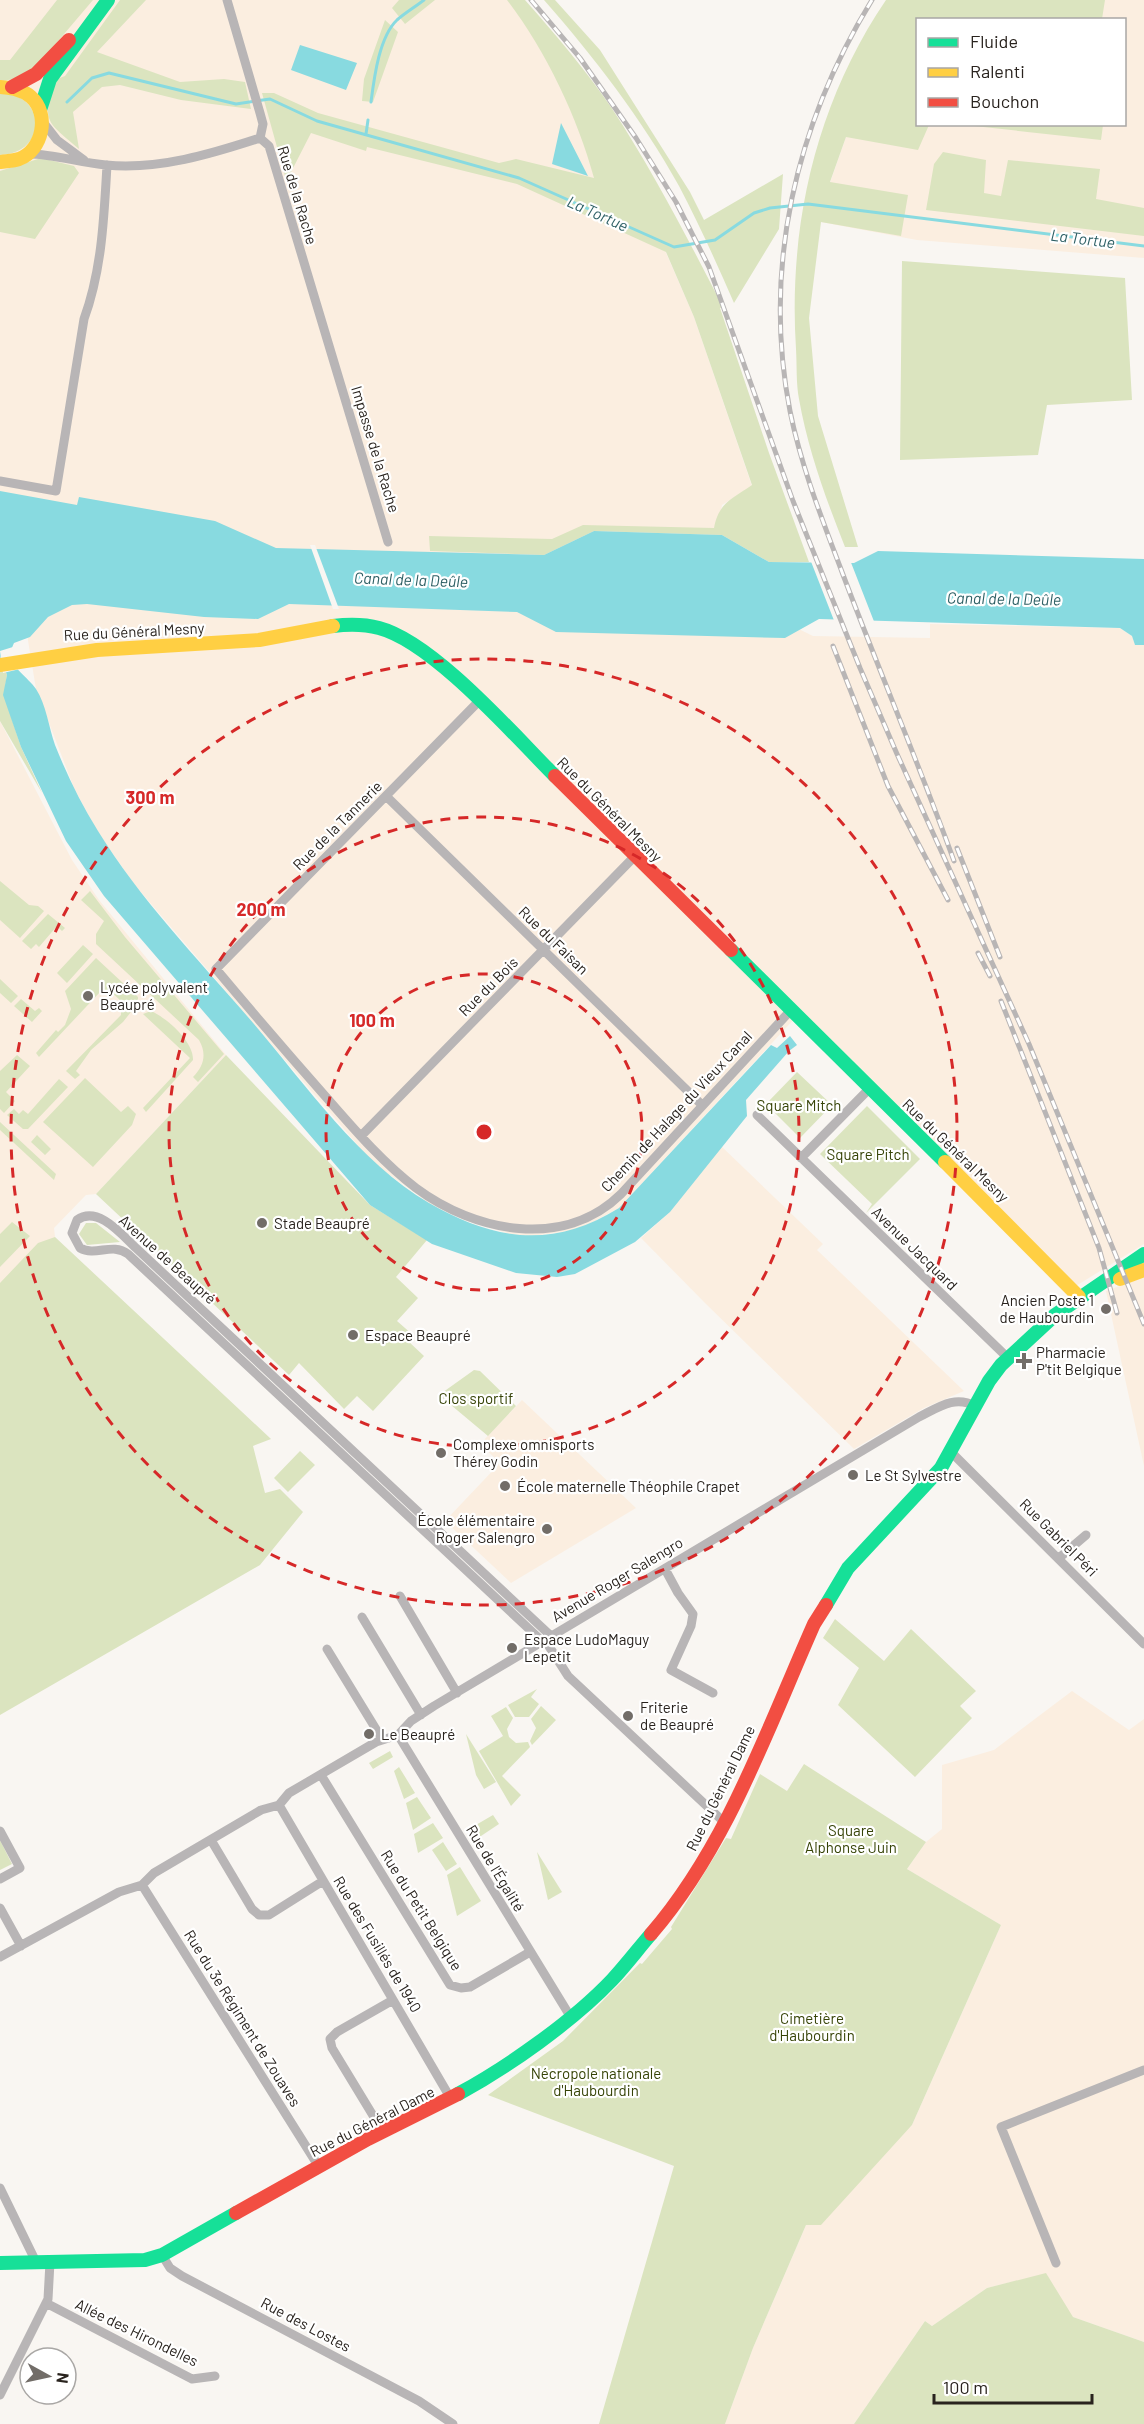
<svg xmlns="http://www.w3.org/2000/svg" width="1144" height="2424" viewBox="0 0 1144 2424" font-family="Barlow,sans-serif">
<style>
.built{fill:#fbeee0;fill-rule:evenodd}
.green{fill:#dbe4bf}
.water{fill:#88dae0}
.pier{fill:#f9f6f2}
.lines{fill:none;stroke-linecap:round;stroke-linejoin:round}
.stream{stroke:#88dae0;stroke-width:3}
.street{stroke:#b8b5b6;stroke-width:9}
.fast{stroke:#16e098;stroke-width:14}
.slow{stroke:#ffcf43;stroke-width:14}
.jam{stroke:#f24e42;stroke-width:14}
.rail-casing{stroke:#b8b5b5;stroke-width:5}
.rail{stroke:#fff;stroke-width:3;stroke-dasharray:9;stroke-linecap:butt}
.ring{fill:none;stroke:#d62828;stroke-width:3;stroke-dasharray:10 8}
.poi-dot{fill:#726d68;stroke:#fff;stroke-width:2}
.labels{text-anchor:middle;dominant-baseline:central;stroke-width:4.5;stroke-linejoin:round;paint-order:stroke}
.street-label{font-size:15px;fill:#29231e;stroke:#fff}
.poi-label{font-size:15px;fill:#29231e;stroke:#fff;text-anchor:start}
.park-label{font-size:15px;fill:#364306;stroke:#fff}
.water-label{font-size:16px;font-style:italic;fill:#2e6065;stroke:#fff}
.centre{fill:#d62828;stroke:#fff;stroke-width:3}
.ring-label{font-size:18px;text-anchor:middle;font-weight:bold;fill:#d62828;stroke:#fff;stroke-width:4.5;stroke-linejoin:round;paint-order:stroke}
</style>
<rect width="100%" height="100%" fill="#f9f6f2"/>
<!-- built -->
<path class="built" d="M0,0H514L657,232L694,317L752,486L722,505L709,585L813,636L930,638V624L1120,628L1132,636L1135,645H1144V1244L1071,1289L797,1016L619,1208L578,1230L531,1236L510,1234L465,1220L430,1204L373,1163L134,884L97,831L74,788L36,689L21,598L0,564Z
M907,0H1144V258L917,240L821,222L825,197L873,60ZM918,20H1124V124H918Z
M0,721L72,860L99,900L226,1055L96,1194L86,1195L54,1228L55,1237L0,1296Z
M721,1146L823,1244L817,1250L964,1391L924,1408L854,1449L705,1303L641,1238L670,1212Z
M1144,1277V1466L1106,1291Z
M522,1400L636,1508L511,1583L445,1521L500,1463L480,1444Z
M1072,1691L1129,1730L1144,1719V2342L1073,2317L1011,2282L987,2288L932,2326L925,2321L854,2424H725L753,2348L806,2225L912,2125L1001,1925L907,1869L926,1842L942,1829V1765L994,1750Z"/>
<!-- green -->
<path class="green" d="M57,0H93L36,67L23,78L0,81V60H10Z
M120,0H146L97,52L180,82L224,79L245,82L251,109L181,100L120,85L102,87L73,112L79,149C47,121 40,122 57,79L65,76Z
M399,0H435L405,24L392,8Z
M507,0H525C555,34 585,69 611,107C653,171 688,239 723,307L720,308L769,453L809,562H769L722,535L594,531L544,555L430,551L429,536L552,539L583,525L714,528C719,502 732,499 752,485L694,317L666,252L517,184L367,147L366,151L311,133L290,174L285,176L262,93H274L318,113L499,163L516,159L594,178C578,118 545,49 507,0Z
M544,0H555L600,50L690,192L704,220L783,174L779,229L734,303C717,264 699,224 679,186C642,119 594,57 544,0Z
M886,0H1105L1102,19L918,20V124L929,125L918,150L846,137L830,182L908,195L901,236L821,222L809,318L818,416L858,547H845C826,499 808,450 799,399C796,383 797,366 796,349C788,226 816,103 886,0Z
M385,20L398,32L373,102L362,101L364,79Z
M0,94C45,91 50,153 0,155Z
M965,125L1103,124V125L1101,140Z
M943,152L986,160L984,193L1001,196L1008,160L1100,169L1096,199L1144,208V236L926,210L934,164Z
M41,158L74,166L79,173L35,239L0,232V171Z
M902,261L1125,278L1132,400L1047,405L1038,455L900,460Z
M0,656L7,675L4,695L21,747L42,793L0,721Z
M0,881L29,905L38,906L44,911L20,938L0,920Z
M90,891L125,937L224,1054L198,1082L193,1077C204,1066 207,1054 199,1040L96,944V934L104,921L81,900Z
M48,914L65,928L62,931L57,926L39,947L36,944L31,949L22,941Z
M83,945L93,954L67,983L57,973Z
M96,958L138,997V1003L123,1022L91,1050L76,1071L80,1075L75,1079L66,1071L121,1015V1001L110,991L106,995L101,991L39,1057L36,1053L56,1030L58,1032L65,1025L71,1009L65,991Z
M0,979L18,996L11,1003L0,993Z
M21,999L35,1011L39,1008L42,1011L32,1022L14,1006Z
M151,1011C167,1018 194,1042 193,1060L146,1112L143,1108L190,1058L143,1014Z
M17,1055L30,1066L6,1092L15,1101L4,1113L0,1109V1071Z
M226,1055L370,1205L427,1240L396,1277L418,1298L397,1321L413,1335L408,1341L424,1356L373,1411L357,1396L344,1409L299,1363L289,1375L96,1194Z
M797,1072L832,1105L800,1138L766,1104Z
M85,1078L121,1112L128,1106L136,1114L132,1125L93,1167L43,1122Z
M59,1079L68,1087L28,1129H23L7,1115L14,1109L19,1114L23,1110L28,1114Z
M867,1106L920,1159L866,1213L872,1204L820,1154Z
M0,1122L56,1174L54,1180L0,1130Z
M37,1135L51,1149L45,1155L31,1142Z
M12,1222L30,1236L0,1267V1234Z
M86,1223H96L120,1242L87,1245L79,1234Z
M55,1237L271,1439L253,1446L265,1493L280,1489L303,1512L260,1565L0,1715V1283L38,1243Z
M474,1370L480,1371L516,1406L488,1436L439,1395Z
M300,1451L315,1465L288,1492L274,1478Z
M835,1619L884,1661L911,1629L976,1691L960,1706L972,1718L915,1777L838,1705L859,1668L823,1638Z
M537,1689L531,1697L539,1704L529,1717H515L508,1705Z
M541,1706L556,1720L532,1745L530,1741L536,1728L531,1719Z
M506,1707L513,1718L507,1729L509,1737L516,1743L528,1742L530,1747L502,1776L521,1795L511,1806L479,1751L503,1736L491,1716Z
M466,1734L496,1782L484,1789L476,1775Z
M390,1751L393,1757L373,1769L369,1763Z
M804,1764L926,1842L907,1869L1001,1925L912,2125L821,2225H806L753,2348L725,2424H599L674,2166L488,2095L563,2041L640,1963L642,1964L672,1929L671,1927L726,1838L731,1839L760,1774L787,1791Z
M399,1767L415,1793L404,1799L394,1771Z
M417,1797L431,1818L413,1830L406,1803Z
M493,1815L499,1824L475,1840L469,1829Z
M433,1823L443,1838L418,1853L414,1834Z
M0,1840L12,1864L0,1870Z
M443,1842L457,1864L446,1871L432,1850Z
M537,1852L562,1892L548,1900Z
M460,1867L481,1901L457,1916L447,1875Z
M1046,2273L1073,2317L1144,2342V2424H854L925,2321L932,2326L987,2288Z"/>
<!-- water -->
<path class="water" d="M300,45L357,63L346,90L291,70Z
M561,123L588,176L552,164Z
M0,491L77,505L79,497L215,521L276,548L544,555L594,531L722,535L769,562L854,563L878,551L1144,559V645H1135L1132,636L1120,628L819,619L785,638L556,632L517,612L289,604L258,619L204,617L87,604L72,605L48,617L30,637L14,643C3,665 26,674 36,689C46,704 49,728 55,745C67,775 81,804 98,831C141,901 200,961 254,1024C305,1084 360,1163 429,1203C495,1241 553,1249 619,1208L771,1045L777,1048L790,1036L797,1045L789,1051L746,1100L747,1116L670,1212L635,1242L575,1274L557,1277L516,1273L432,1244L370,1205L104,896L66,841L21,747L3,695L7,675L0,656Z"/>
<!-- pier -->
<path class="pier" d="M310,545H315L339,609H333Z
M810,559L850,560L875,624L835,623Z
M16,646L14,659L20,669L3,673L0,651Z"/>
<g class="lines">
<!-- stream -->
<path class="stream" d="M67,102L92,78L109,73L236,104L270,99L317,121L519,178L674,247L715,240L754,213L770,208L808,204L1144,246
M371,102C374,79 379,37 397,20C405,13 415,7 424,0
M366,134L368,120"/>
<!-- street -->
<path class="street" d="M227,0L260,113L263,124L260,138L269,146L388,542
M43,122L57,140L84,160
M29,154C55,154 80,163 106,165C159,170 211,154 260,138
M0,481L56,491L84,319C102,270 104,217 107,165
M479,701L216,969C252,1012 289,1055 326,1097C354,1129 382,1162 416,1188C475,1232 564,1250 621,1194L791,1010
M386,796L702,1105
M757,1115L1008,1358
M361,1136L635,856
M801,1158L870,1088
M952,1453L1144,1644
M1059,1558L1086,1535
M665,1569L678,1593L693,1614L691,1626L671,1670L713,1693
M400,1596L457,1693
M362,1617L421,1715
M545,1640L568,1676L725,1823
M543,1642L128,1254C112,1242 96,1257 80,1248L72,1233L77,1220C98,1205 122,1235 136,1248L551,1636
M327,1649L382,1739
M398,1735L570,2016
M321,1775L450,1985L461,1988L470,1987L530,1952
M279,1805L451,2099
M0,1831L20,1868L0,1879
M211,1840L252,1909L259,1915H269L323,1881
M142,1885L319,2167
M0,1908L21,1946
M0,1957L119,1892L142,1885L154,1873L261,1810L279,1805L289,1793L376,1742L398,1735L411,1721L434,1706L919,1417C939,1407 954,1395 976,1406
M383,2132L332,2048L330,2039L337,2032L393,2000
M0,2188L36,2262
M162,2255L170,2268L182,2276L419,2401L453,2424
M1056,2263L1001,2127L1144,2070
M46,2303L192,2379L215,2376
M0,2395L48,2299L50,2262"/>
<!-- fast -->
<path class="fast" d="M40,110L50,79L108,0
M333,626C349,624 364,624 379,628C433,642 514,735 555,776
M731,950L945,1162
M826,1605L848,1568L941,1468L989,1381L1001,1365L1055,1315L1144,1254
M458,2094C508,2067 573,2021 612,1980C626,1965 638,1949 651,1934
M0,2263L145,2260L162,2255L236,2213"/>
<!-- slow -->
<path class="slow" d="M0,87C11,88 22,89 31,97C50,114 43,150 19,159C13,161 6,161 0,162
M0,665L97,650L259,640L333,626
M945,1162L1079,1297
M1120,1279L1144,1270"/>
<!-- jam -->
<path class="jam" d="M12,87L36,74L69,40
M555,776L731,950
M651,1934C727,1846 767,1730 814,1624L826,1605
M236,2213L368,2139L458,2094"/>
<defs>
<path id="rail" d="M531,0L580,58L636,138L676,202L709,267L793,501L860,668L897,754L1029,1044L1144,1324
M872,0C796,124 762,267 790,411C801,466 822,519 842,572C878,668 919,764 954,861
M833,646L888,786L948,900
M957,848L1000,957
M978,953L990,976
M1001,1001L1099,1248L1117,1313"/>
</defs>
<!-- rail casing -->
<use href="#rail" class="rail-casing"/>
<!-- rail -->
<use href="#rail" class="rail"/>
</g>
<!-- distance rings -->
<g class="ring">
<circle cx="484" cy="1132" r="158"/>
<circle cx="484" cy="1132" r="315"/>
<circle cx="484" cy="1132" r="473"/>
</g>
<!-- markers -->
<g class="poi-dot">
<circle cx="88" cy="996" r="6"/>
<circle cx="262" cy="1223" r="6"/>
<circle cx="1106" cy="1309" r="6"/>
<circle cx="353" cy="1335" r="6"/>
<path d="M1021 1352h6v6h6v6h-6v6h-6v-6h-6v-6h6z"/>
<circle cx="441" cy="1453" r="6"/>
<circle cx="853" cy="1475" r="6"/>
<circle cx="505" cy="1486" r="6"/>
<circle cx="547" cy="1529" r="6"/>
<circle cx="512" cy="1648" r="6"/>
<circle cx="628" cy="1716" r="6"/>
<circle cx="369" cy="1734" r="6"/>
</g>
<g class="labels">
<!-- street labels -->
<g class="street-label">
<text transform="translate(298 195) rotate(73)">Rue de la Rache</text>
<text transform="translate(376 449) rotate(73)">Impasse de la Rache</text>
<text transform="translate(134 631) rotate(-3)">Rue du Général Mesny</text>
<text transform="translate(610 809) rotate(45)">Rue du Général Mesny</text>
<text transform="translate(337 825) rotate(-45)">Rue de la Tannerie</text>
<text transform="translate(554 940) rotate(44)">Rue du Faisan</text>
<text transform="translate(488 986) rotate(-45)">Rue du Bois</text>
<text transform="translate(676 1111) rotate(-47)">Chemin de Halage du Vieux Canal</text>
<text transform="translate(956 1150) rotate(44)">Rue du Général Mesny</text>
<text transform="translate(915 1248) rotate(44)">Avenue Jacquard</text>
<text transform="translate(168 1259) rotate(42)">Avenue de Beaupré</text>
<text transform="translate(1059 1537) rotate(45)">Rue Gabriel Péri</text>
<text transform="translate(617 1579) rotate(-31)">Avenue Roger Salengro</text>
<text transform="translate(720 1788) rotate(-64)">Rue du Général Dame</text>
<text transform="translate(496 1868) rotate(59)">Rue de l'Égalité</text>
<text transform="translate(422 1910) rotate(58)">Rue du Petit Belgique</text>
<text transform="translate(378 1944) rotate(59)">Rue des Fusillés de 1940</text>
<text transform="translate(243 2018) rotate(58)">Rue du 3e Régiment de Zouaves</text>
<text transform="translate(372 2121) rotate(-27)">Rue du Général Dame</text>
<text transform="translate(306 2324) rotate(28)">Rue des Lostes</text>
<text transform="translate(137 2332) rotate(26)">Allée des Hirondelles</text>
</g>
<!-- poi labels -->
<g class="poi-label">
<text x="100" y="987">Lycée polyvalent<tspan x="100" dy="17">Beaupré</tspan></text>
<text x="274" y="1223">Stade Beaupré</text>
<text x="1094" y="1300" text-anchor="end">Ancien Poste 1<tspan x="1094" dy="17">de Haubourdin</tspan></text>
<text x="365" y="1335">Espace Beaupré</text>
<text x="1036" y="1352">Pharmacie<tspan x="1036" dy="17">P'tit Belgique</tspan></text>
<text x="453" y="1444">Complexe omnisports<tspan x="453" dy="17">Thérey Godin</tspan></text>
<text x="865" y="1475">Le St Sylvestre</text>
<text x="517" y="1486">École maternelle Théophile Crapet</text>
<text x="535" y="1520" text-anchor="end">École élémentaire<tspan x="535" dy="17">Roger Salengro</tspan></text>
<text x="524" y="1639">Espace LudoMaguy<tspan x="524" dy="17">Lepetit</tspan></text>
<text x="640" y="1707">Friterie<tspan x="640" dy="17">de Beaupré</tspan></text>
<text x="381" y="1734">Le Beaupré</text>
</g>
<!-- park labels -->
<g class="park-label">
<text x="799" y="1105">Square Mitch</text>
<text x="868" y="1154">Square Pitch</text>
<text x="476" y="1398">Clos sportif</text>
<text x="851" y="1830">Square<tspan x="851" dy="17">Alphonse Juin</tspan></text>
<text x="812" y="2018">Cimetière<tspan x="812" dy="17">d'Haubourdin</tspan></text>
<text x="596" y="2073">Nécropole nationale<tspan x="596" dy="17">d'Haubourdin</tspan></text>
</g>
<!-- water labels -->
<g class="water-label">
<text transform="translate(598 213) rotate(24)">La Tortue</text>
<text transform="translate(1083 238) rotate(7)">La Tortue</text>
<text transform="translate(411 579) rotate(2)">Canal de la Deûle</text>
<text transform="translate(1004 598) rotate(1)">Canal de la Deûle</text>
</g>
</g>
<circle cx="484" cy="1132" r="9" class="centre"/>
<g class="ring-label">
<text x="150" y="804">300 m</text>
<text x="261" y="916">200 m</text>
<text x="372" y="1027">100 m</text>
</g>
<!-- legend -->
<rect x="916" y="18" width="210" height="108" fill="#ffffff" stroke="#a9a7a5" stroke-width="1.5"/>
<rect x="928" y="38" width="30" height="9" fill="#16e098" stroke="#a9a7a5" stroke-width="1.5"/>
<text x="970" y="48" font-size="18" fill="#29231e">Fluide</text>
<rect x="928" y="68" width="30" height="9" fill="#ffcf43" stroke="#a9a7a5" stroke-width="1.5"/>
<text x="970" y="78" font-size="18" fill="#29231e">Ralenti</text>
<rect x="928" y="98" width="30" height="9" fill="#f24e42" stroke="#a9a7a5" stroke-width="1.5"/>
<text x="970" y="108" font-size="18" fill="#29231e">Bouchon</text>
<!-- north arrow -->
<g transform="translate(48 2376) rotate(98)"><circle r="28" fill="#ffffff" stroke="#a9a7a5" stroke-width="1.5"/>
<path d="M0-4.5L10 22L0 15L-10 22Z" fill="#726d68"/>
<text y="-9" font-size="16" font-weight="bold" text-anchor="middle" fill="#29231e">N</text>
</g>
<!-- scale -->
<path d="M934 2394v9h158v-9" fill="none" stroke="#29231e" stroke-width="3"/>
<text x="943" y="2394" font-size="18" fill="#29231e" stroke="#ffffff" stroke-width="4.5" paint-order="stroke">100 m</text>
</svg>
